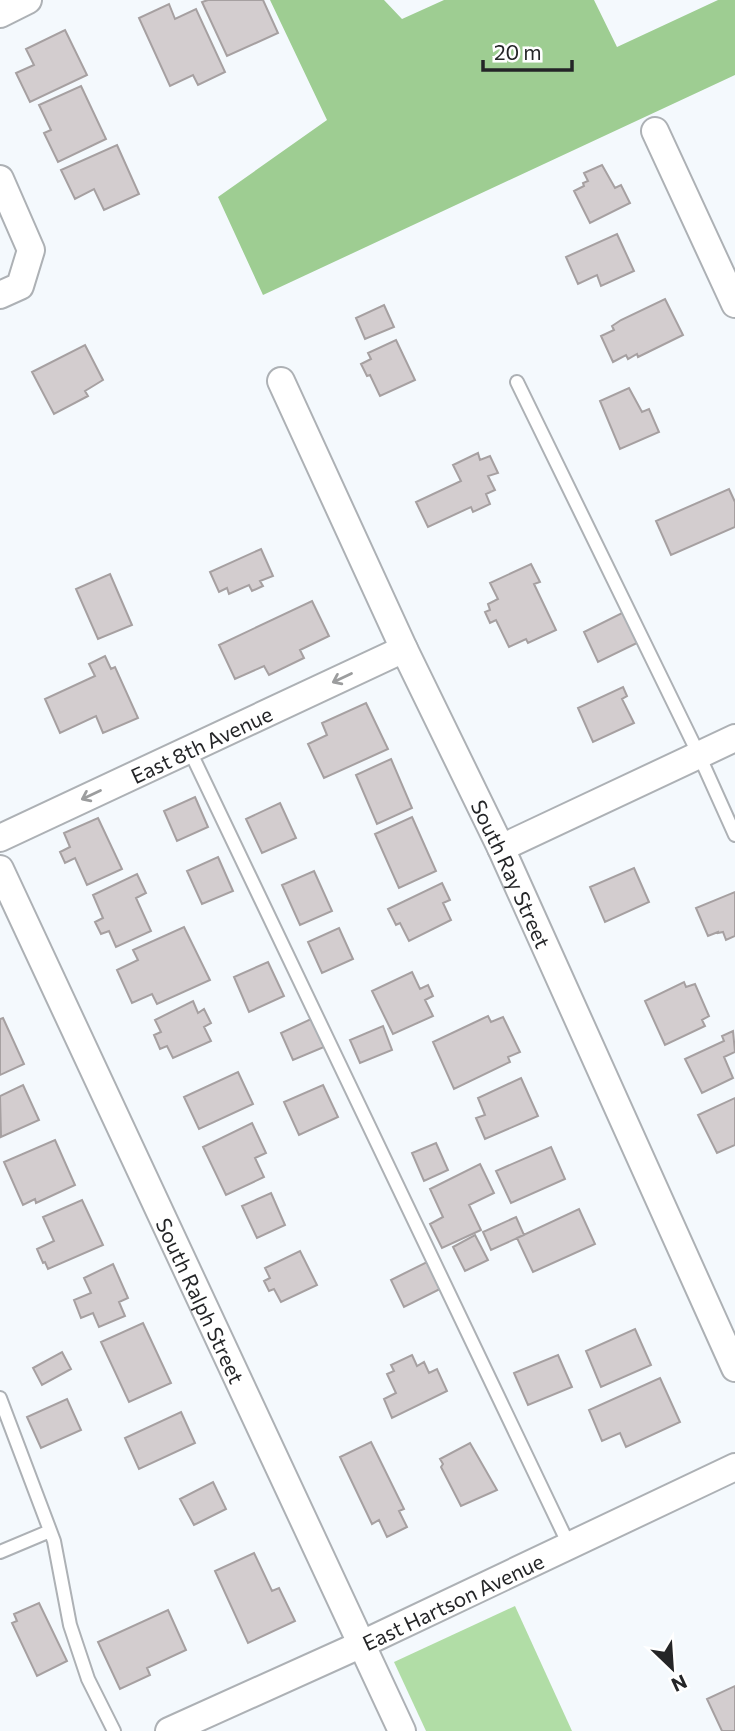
<svg xmlns="http://www.w3.org/2000/svg" width="735" height="1731" viewBox="0 0 735 1731" font-family="Commissioner,sans-serif">
<style>
.green{fill:#b1dda6}
.forest{fill:#9ecd92}
.building{fill:#d3cdcf;stroke:#a6a0a1;stroke-width:2}
.lines{fill:none;stroke-linecap:round;stroke-linejoin:round}
.service-casing{stroke:#adb1b5;stroke-width:16}
.minor-casing{stroke:#adb1b5;stroke-width:30}
.service{stroke:#fff;stroke-width:12}
.minor{stroke:#fff;stroke-width:26}
.oneway{stroke:#9c9d9e}
.labels{text-anchor:middle;dominant-baseline:central;stroke-width:5;stroke-linejoin:round;paint-order:stroke}
.street-label{font-size:21px;fill:#242527;stroke:#fff}
</style>
<rect width="100%" height="100%" fill="#f4f9fd"/>
<!-- green -->
<path class="green" d="M515,1606L572,1731H426L394,1662Z"/>
<!-- forest -->
<path class="forest" d="M270,0H384L402,19L444,0H594L617,47L718,0H735V75L263,295L218,197L327,120Z"/>
<!-- building -->
<path class="building" d="M208,0H263L278,33L227,56L202,2Z
M169,4L175,19L196,9L225,72L198,85L193,75L170,86L139,18Z
M65,30L87,75L30,102L16,73L34,65L26,49Z
M81,86L106,139L58,162L44,133L51,130L39,105Z
M117,145L139,194L104,210L94,189L75,199L61,170Z
M602,165L615,188L621,185L630,203L590,223L574,191L584,186L583,183L588,181L584,173Z
M617,234L634,271L601,286L597,275L578,284L566,257Z
M665,299L683,335L638,357L637,354L628,359L626,355L613,362L601,336L614,330L612,326L621,320Z
M384,305L394,327L365,339L356,318Z
M396,340L415,380L380,396L370,375L367,376L361,364L371,359L368,353Z
M85,345L103,380L85,391L88,396L54,414L32,372Z
M629,388L642,412L649,409L659,432L620,449L600,401Z
M478,453L480,460L490,456L498,473L488,476L495,490L486,494L490,504L473,512L471,507L428,527L416,502L461,481L453,465Z
M729,489L735,502V527L671,555L656,521Z
M261,549L273,576L260,581L263,586L252,591L249,585L229,594L227,588L219,592L210,572Z
M531,564L540,582L534,584L556,630L528,643L526,639L509,647L496,620L490,623L485,612L490,610L488,604L498,599L490,583Z
M110,574L132,625L98,639L76,589Z
M312,601L329,636L300,650L304,658L269,675L264,666L235,679L219,645Z
M624,612L639,642L598,662L584,632Z
M105,656L111,669L115,667L138,718L103,733L96,716L60,733L45,699L95,676L89,664Z
M623,687L627,696L622,699L634,723L593,742L578,708Z
M366,703L388,749L324,778L308,744L327,735L322,723Z
M391,759L412,808L377,824L356,775Z
M195,797L208,827L177,841L164,811Z
M280,803L296,838L262,853L246,819Z
M412,817L436,871L399,888L375,834Z
M98,818L122,869L87,885L75,858L65,863L60,852L70,847L64,833Z
M218,857L233,891L202,904L187,871Z
M634,868L649,902L605,922L590,887Z
M314,871L332,911L300,925L282,885Z
M137,874L146,893L136,898L151,931L116,947L109,931L101,934L95,922L103,918L93,895Z
M442,883L450,900L443,903L451,920L409,941L400,923L396,925L388,909Z
M735,892V936L726,940L723,932L718,933V932L708,936L696,908Z
M184,927L210,980L157,1004L152,994L132,1003L117,970L138,960L133,950Z
M339,928L353,959L322,973L308,942Z
M268,962L284,996L249,1012L234,977Z
M412,972L420,989L428,985L433,996L425,1000L433,1016L393,1034L372,991Z
M684,982L686,987L695,984L709,1016L702,1020L705,1026L665,1045L645,1001Z
M193,1001L198,1013L204,1009L211,1023L204,1027L211,1041L173,1058L167,1046L160,1049L154,1035L161,1032L155,1020Z
M488,1016L491,1022L503,1017L520,1052L508,1057L510,1062L454,1089L433,1042Z
M3,1018L24,1064L0,1075V1019Z
M311,1019L324,1047L293,1060L281,1033Z
M383,1026L392,1050L360,1063L350,1040Z
M733,1031L735,1052L724,1057L733,1078L702,1093L685,1059L724,1041L722,1036Z
M238,1072L253,1104L199,1129L184,1097Z
M521,1078L538,1116L485,1139L476,1118L485,1115L478,1098Z
M23,1085L39,1120L1,1137L0,1096Z
M323,1085L338,1117L299,1135L284,1102Z
M735,1098V1145L717,1153L698,1115Z
M252,1123L266,1153L255,1158L264,1177L226,1195L203,1147Z
M55,1140L75,1185L36,1203L35,1199L23,1205L4,1162Z
M436,1143L448,1170L424,1181L412,1153Z
M551,1147L565,1179L511,1203L496,1171Z
M480,1164L494,1193L469,1205L481,1230L442,1248L430,1224L443,1217L430,1189Z
M271,1193L285,1225L257,1238L242,1206Z
M82,1200L103,1245L48,1269L45,1262L43,1263L37,1249L54,1241L43,1217Z
M579,1209L595,1244L533,1272L517,1238Z
M516,1217L524,1235L491,1250L483,1232Z
M475,1235L488,1260L465,1271L453,1247Z
M300,1251L317,1285L281,1302L274,1289L269,1291L264,1281L270,1278L265,1268Z
M427,1262L440,1289L404,1307L391,1280Z
M113,1264L128,1298L119,1302L125,1316L99,1327L93,1313L81,1318L74,1300L91,1293L84,1278Z
M143,1323L171,1383L129,1402L101,1342Z
M635,1329L651,1365L601,1387L586,1351Z
M62,1352L71,1369L42,1385L33,1368Z
M412,1355L417,1366L424,1362L429,1373L437,1369L447,1391L392,1418L384,1399L396,1393L387,1374L394,1371L391,1365Z
M558,1355L572,1387L528,1405L514,1373Z
M660,1378L680,1422L626,1447L620,1433L602,1441L589,1410Z
M67,1399L81,1430L41,1448L27,1417Z
M181,1412L195,1443L139,1469L125,1438Z
M371,1442L404,1509L399,1511L407,1527L387,1537L379,1520L372,1524L340,1457Z
M470,1443L497,1490L461,1506L441,1467L443,1464L440,1459Z
M213,1482L226,1509L194,1525L180,1499Z
M254,1553L272,1591L279,1588L295,1621L248,1643L215,1571Z
M39,1603L67,1661L37,1676L12,1623L17,1621L14,1614Z
M168,1610L186,1650L147,1668L150,1675L120,1689L98,1642Z
M735,1686V1731H722L707,1699Z"/>
<g class="lines">
<defs>
<path id="service" d="M517,382L699,755L735,835
M189,749L569,1545
M0,1398L54,1541L70,1625L88,1679L114,1731
M0,1552L50,1531"/>
<g id="minor">
<path d="M0,14L28,0"/>
<path d="M655,131L735,304"/>
<path d="M0,179L31,250L20,286L0,295"/>
<path id="s1" d="M281,381L404,649L501,848L735,1368"/>
<path id="s2" d="M0,838L404,649"/>
<path d="M501,848L735,738"/>
<path id="s3" d="M0,869L402,1731"/>
<path id="s4" d="M169,1731L362,1644L735,1467"/>
</g>
</defs>
<!-- service casing -->
<use href="#service" class="service-casing"/>
<!-- minor casing -->
<use href="#minor" class="minor-casing"/>
<!-- service -->
<use href="#service" class="service"/>
<!-- minor -->
<use href="#minor" class="minor"/>
</g>
<!-- one-way arrows -->
<defs><path id="oneway-shaft" d="M-6 0H5M1.5-3L5.5 0L1.5 3" fill="none" stroke-width="1.6" stroke-linecap="round" stroke-linejoin="round" transform="scale(1.75)"/></defs>
<g class="oneway">
<use href="#oneway-shaft" transform="translate(342 678) rotate(155)"/>
<use href="#oneway-shaft" transform="translate(91 795) rotate(155)"/>
</g>
<g class="labels">
<!-- street labels -->
<g class="street-label">
<text stroke="none"><textPath href="#s2" startOffset="222">East 8th Avenue</textPath></text>
<text stroke="none"><textPath href="#s1" startOffset="544">South Ray Street</textPath></text>
<text stroke="none"><textPath href="#s3" startOffset="476">South Ralph Street</textPath></text>
<text stroke="none"><textPath href="#s4" startOffset="312">East Hartson Avenue</textPath></text>
</g>
</g>
<!-- north arrow -->
<g transform="translate(672 1668) rotate(155)" stroke="#ffffff" stroke-width="5" paint-order="stroke">
<path d="M0-5L12 26L0 18L-12 26Z" fill="#242527"/>
<text y="-10" font-size="19" font-weight="bold" text-anchor="middle" fill="#242527">N</text>
</g>
<!-- scale -->
<path d="M483 60v10h89v-10" fill="none" stroke="#242527" stroke-width="3.5"/>
<text x="494" y="60" font-size="21" fill="#242527" stroke="#ffffff" stroke-width="5" paint-order="stroke">20 m</text>
</svg>
